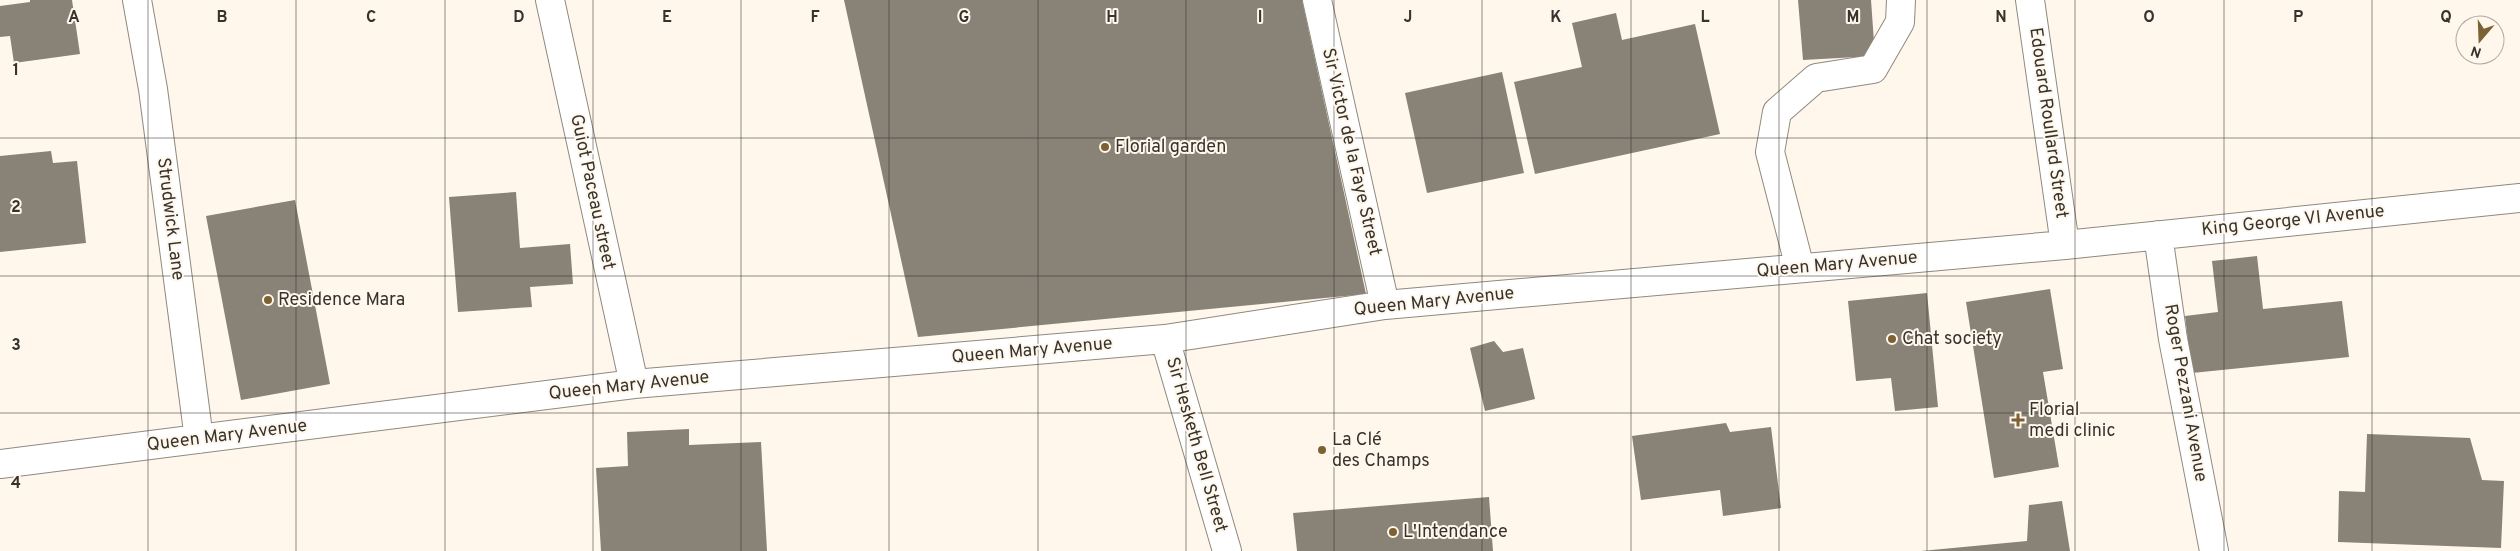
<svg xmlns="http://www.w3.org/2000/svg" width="2520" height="551" viewBox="0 0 2520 551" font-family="Overpass,sans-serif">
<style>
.building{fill:#888277}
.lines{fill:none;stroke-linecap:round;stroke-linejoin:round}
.minor-casing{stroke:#8f897e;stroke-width:30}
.minor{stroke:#fff;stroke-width:28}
.grid{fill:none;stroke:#36332f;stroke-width:1;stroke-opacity:0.55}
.poi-dot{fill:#7c6133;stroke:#fff7ec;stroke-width:2}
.labels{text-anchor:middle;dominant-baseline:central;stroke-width:4;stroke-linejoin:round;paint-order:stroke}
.street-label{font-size:18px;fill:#36332f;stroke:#fff7ec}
.poi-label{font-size:18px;fill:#36332f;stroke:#fff7ec;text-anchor:start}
.grid-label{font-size:16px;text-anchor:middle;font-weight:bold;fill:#36332f;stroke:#fff7ec;stroke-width:4;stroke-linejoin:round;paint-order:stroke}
</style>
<rect width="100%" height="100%" fill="#fff7ec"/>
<!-- building -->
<path class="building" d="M30,0H72L80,54L14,63L10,36L0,37V6L30,2Z
M844,0H1302L1366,294L918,337Z
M1798,0H1871L1875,56L1803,60Z
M1616,13L1622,40L1695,24L1720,134L1535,174L1514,82L1582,67L1572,23Z
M1502,72L1524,173L1427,193L1405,93Z
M51,151L53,163L77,161L86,243L0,252V156Z
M516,192L520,248L570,244L573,284L530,287L532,307L458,312L449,197Z
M295,200L330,384L241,400L206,216Z
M2257,256L2263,309L2342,301L2349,357L2192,373L2185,316L2218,312L2212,261Z
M2050,289L2063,369L2043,372L2059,467L1994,478L1966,302Z
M1927,293L1938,407L1895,411L1891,378L1856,381L1848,301Z
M1494,341L1503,352L1523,348L1535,399L1485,411L1470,348Z
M1726,423L1730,432L1771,427L1781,508L1723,516L1720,490L1641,500L1632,436Z
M689,429V445L761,442L767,551H601L596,468L628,466L627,432Z
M2367,434L2470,438L2482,480L2504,481L2501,548L2338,542L2339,491L2365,492Z
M1489,497L1493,551H1297L1293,513Z
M2062,501L2070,551H1921L2027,541L2029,505Z"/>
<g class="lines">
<defs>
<path id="minor" d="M137,0L153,89L199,439
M550,0L634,384
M1317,0L1385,305
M2030,0L2065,245
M2158,235L2173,339L2214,551
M1800,268L1770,152L1777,112L1816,78L1873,69L1900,22L1901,0
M1165,339L1227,551
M0,464L634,384L1165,339L1385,305L2065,245L2520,198"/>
</defs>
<!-- minor casing -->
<use href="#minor" class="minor-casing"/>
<!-- minor -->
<use href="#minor" class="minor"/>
</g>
<!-- grid -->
<path class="grid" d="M148,0V551M296,0V551M445,0V551M593,0V551M741,0V551M889,0V551M1038,0V551M1186,0V551M1334,0V551M1482,0V551M1631,0V551M1779,0V551M1927,0V551M2075,0V551M2224,0V551M2372,0V551M0,138H2520M0,276H2520M0,413H2520"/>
<!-- markers -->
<g class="poi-dot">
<circle cx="1105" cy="147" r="5"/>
<circle cx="268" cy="300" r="5"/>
<circle cx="1892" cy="339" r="5"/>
<path d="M2015.5 412.5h5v5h5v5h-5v5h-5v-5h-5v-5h5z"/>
<circle cx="1322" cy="450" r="5"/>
<circle cx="1393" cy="532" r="5"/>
</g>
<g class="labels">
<!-- street labels -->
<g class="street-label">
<text transform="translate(2048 123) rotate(82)">Edouard Roullard Street</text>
<text transform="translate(1351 152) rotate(77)">Sir Victor de la Faye Street</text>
<text transform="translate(592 192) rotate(78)">Guiot Paceau street</text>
<text transform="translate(170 219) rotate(83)">Strudwick Lane</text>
<text transform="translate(2293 221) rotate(-6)">King George VI Avenue</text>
<text transform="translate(1837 265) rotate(-5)">Queen Mary Avenue</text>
<text transform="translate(1434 302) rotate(-6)">Queen Mary Avenue</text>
<text transform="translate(1032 351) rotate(-5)">Queen Mary Avenue</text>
<text transform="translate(629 386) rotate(-6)">Queen Mary Avenue</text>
<text transform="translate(2185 393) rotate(80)">Roger Pezzani Avenue</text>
<text transform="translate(227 436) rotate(-7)">Queen Mary Avenue</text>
<text transform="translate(1196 445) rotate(74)">Sir Hesketh Bell Street</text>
</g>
<!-- poi labels -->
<g class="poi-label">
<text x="1115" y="147">Florial garden</text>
<text x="278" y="300">Residence Mara</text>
<text x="1902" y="339">Chat society</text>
<text x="2029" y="410">Florial<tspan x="2029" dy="21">medi clinic</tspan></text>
<text x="1332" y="440">La Clé<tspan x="1332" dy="21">des Champs</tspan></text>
<text x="1403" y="532">L'Intendance</text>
</g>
</g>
<g class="grid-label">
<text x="74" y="22">A</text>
<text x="222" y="22">B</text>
<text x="371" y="22">C</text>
<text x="519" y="22">D</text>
<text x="667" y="22">E</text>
<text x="815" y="22">F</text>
<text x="964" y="22">G</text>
<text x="1112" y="22">H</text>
<text x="1260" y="22">I</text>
<text x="1408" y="22">J</text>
<text x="1556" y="22">K</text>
<text x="1705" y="22">L</text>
<text x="1853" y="22">M</text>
<text x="2001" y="22">N</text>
<text x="2149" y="22">O</text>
<text x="2298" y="22">P</text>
<text x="2446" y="22">Q</text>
<text x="16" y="75">1</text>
<text x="16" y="212">2</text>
<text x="16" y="350">3</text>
<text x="16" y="488">4</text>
</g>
<!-- north arrow -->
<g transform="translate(2480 40) rotate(199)"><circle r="24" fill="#fff7ec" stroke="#afa9a0"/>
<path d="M0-4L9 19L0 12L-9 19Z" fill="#7c6133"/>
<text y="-8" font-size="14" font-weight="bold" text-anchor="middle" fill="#36332f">N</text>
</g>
</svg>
